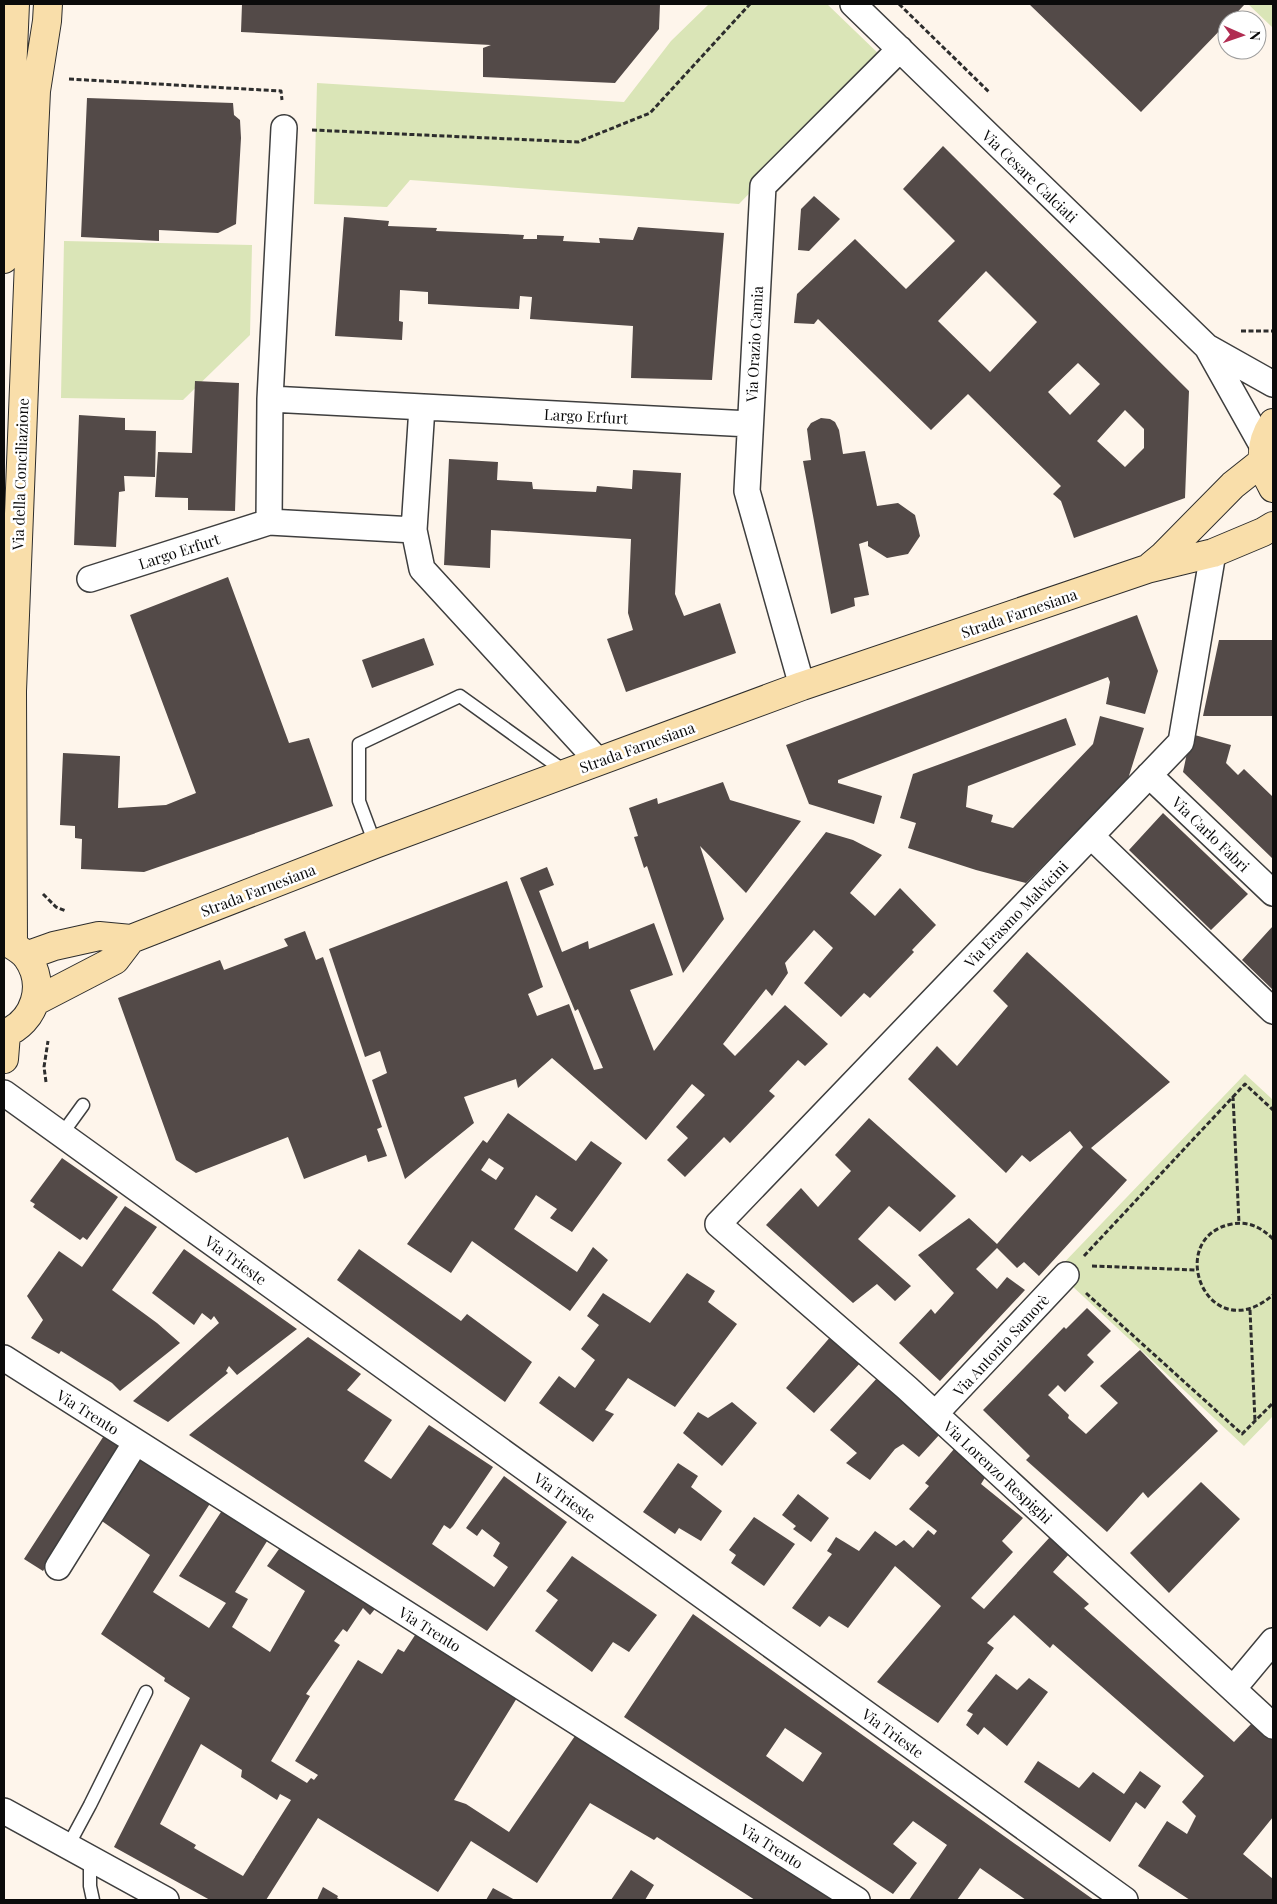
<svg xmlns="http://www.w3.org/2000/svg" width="1277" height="1904" viewBox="0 0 1277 1904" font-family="'Playfair Display',serif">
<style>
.green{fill:#dae5b7}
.building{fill:#534a48;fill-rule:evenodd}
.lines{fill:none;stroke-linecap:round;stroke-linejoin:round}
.lane-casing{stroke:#3e3e3e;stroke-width:15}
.street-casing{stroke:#3e3e3e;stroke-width:28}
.secondary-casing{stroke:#2d2d2d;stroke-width:30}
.path{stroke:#2d2d2d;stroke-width:3;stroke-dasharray:5 2.5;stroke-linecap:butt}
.lane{stroke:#fff;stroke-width:12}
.street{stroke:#fff;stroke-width:25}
.secondary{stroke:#f9deaa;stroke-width:28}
.labels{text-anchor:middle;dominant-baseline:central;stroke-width:5;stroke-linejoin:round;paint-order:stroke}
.street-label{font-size:15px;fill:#0b0b0b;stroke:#fff}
</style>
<rect width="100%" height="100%" fill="#fef5eb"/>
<!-- green -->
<path class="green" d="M709,4H827L882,57L739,204L410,180L387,207L314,204L317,83L624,102L671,41Z
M1248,4H1273V28Z
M64,241L252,245L250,335L183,400L61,398Z
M1245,1074L1273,1100V1416L1244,1446L1056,1271Z"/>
<!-- building -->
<path class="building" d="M242,4H660L659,29L615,83L483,77V48L491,45L241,32Z
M1029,4H1245L1230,20H1227V23L1141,112Z
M87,98L233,103L234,115L240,120L241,138L236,224L218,233L159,230V241L81,237Z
M943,146L1189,391L1185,498L1074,538L1061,501L1053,494L1061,486L968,394L931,430L818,319L814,324L794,323L797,294L855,239L906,289L955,241L903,189ZM986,271L1037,322L990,372L938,321ZM1078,363L1100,384L1070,415L1048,392ZM1125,410L1144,429V448L1125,467L1097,441Z
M814,196L840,219L809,251L798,250L801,209Z
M344,217L389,221L388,226L437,228L436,231L524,235L523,239H537V235L564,236L563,241L600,243L599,238L633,240L638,227L724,233L712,380L631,378L633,326L530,319L532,297L520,296L519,309L479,307L428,304V292L400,290L399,321L403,322L402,340L335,336Z
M195,381L239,383L235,511L188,510V498L155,497L158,452L192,453Z
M79,415L125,418V430L156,431L155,477L124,476L125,491L119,492L116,547L74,545Z
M821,418L830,419L835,422L839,430L843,454L865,451L877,506L898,503L915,515L920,536L908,554L887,558L868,546V541L859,544L869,595L854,598L855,606L831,614L803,461L811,460L807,429L811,423Z
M449,459L498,462L497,480L532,482L533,489L596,492L597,486L632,489L633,470L681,473L675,594L684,616L720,603L736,653L626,692L607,639L633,630L628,613L631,539L491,530L490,568L444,565Z
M228,577L289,743L309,738L333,806L144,872L81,869L82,839L75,838V826L60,825L63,753L120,756L118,808L166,805L196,793L130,615Z
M1137,615L1158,671L1145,714L1106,704L1110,682L1108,677L838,780V783L882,796L874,824L809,804L786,745Z
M424,638L434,665L372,688L362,660Z
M1219,640H1273V716H1203Z
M1100,716L1144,728L1128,779L1026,883L976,870L908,848L916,823L900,818L913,774L1066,718L1076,745L968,786L966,807L993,815L991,822L1013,828L1093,744Z
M1191,734L1231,745L1226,763L1238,775L1244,769L1273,797V859L1183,772Z
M723,782L730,800L801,821L746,893L700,846L724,919L683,973L647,866L644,868L634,837L638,836L629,808L657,798L658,804Z
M1163,813L1248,894L1211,930L1129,850Z
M826,832L853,840L882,855L850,893L875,916L900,888L936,925L912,950L914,952L870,998L864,993L841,1017L804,983L833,948L814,930L785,963L788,973L772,996L766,989L723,1044L735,1056L785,1005L828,1044L805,1066L798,1060L769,1091L775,1096L730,1143L724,1137L685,1177L667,1160L688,1138L676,1127L705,1095L692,1084L646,1140L552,1058L518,1088L516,1079L464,1097L474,1123L405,1179L372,1080L387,1073L380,1051L365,1057L329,949L507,881L543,987L528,994L537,1016L569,1004L594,1070L603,1068L578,1009L575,1011L520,878L547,867L554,885L539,891L562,952L588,941L589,949L654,923L673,975L630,990L654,1051Z
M1273,926V990L1242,960Z
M305,931L316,960L323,957L382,1127L377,1129L387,1156L368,1162L366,1155L304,1179L288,1137L196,1173L176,1160L118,998L220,960L224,970L288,946L284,939Z
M1027,952L1170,1082L1091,1148L1127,1180L1039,1276L1024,1262L1017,1268L997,1248L976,1269L997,1289L1007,1277L1025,1290L940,1381L899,1343L931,1309L935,1314L954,1293L918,1255L969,1218L997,1244L1083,1147L1070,1131L1030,1162L1022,1155L1006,1173L908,1079L937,1046L957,1066L1008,1006L993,991Z
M508,1113L576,1161L591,1141L622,1163L572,1232L550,1218L557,1209L536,1195L514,1229L577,1272L593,1247L608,1260L570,1311L472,1241L451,1273L407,1244L483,1140L487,1143ZM489,1158L504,1168L496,1180L481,1170Z
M869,1118L956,1196L920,1232L889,1206L858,1239L911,1286L895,1301L877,1284L853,1303L766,1225L801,1188L818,1207L851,1171L835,1155Z
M62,1158L118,1197L87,1240L83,1237L80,1240L33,1207L35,1204L30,1201Z
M125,1206L157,1227L112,1290L157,1323L180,1343L120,1391L112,1383L61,1351L59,1354L31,1338L43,1320L27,1296L59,1251L82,1267Z
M184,1249L297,1329L237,1375L229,1366L226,1371L228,1373L168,1422L133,1401L219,1323L214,1316L211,1320L202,1313L194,1325L152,1293Z
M359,1249L461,1321L467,1314L532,1362L505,1402L337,1280Z
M687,1273L715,1291L708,1302L737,1324L675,1407L628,1378L605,1410L614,1414L593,1442L539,1403L559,1376L575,1388L595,1360L581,1349L599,1325L587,1316L603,1293L650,1323Z
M1087,1308L1111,1331L1087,1355L1094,1362L1065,1392L1058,1385L1048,1395L1069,1415L1068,1418L1086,1434L1118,1403L1100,1386L1140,1350L1218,1431L1148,1498L1143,1492L1107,1532L1026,1460L1030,1456L983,1410L1064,1327L1066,1329Z
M832,1335L862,1361L814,1413L786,1388Z
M308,1337L361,1374L347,1390L392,1420L364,1461L391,1479L429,1425L493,1467L453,1526L450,1529L444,1525L432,1544L494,1587L508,1567L493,1556L500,1543L482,1529L477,1536L466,1528L504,1476L567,1522L487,1631L189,1435Z
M878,1377L940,1434L919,1457L903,1444L895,1449L870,1480L846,1463L857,1453L830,1430Z
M732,1402L757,1423L722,1466L683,1433L698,1412L708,1418Z
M107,1431L125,1443L43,1571L24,1559Z
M954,1449L986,1476L981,1484L1023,1518L1002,1541L1013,1552L971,1598L984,1609L1050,1537L1070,1553L1053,1572L1089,1604L1084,1608L1234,1742L1253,1722L1273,1740V1817L1243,1854L1273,1879V1900H1190L1138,1866L1167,1821L1187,1834L1196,1816L1182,1802L1204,1776L1053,1644L1050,1648L1014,1615L987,1643L994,1648L938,1723L877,1682L941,1606L895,1566L848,1628L829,1616L820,1627L792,1608L832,1554L827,1551L836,1537L859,1551L875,1531L896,1546L904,1540L913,1548L928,1530L934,1535L937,1531L909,1509L929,1486L925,1483Z
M142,1454L211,1502L153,1592L209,1628L226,1603L179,1576L223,1509L269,1538L235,1592L248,1599L232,1627L270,1652L305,1591L267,1566L284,1542L379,1604L370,1615L363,1608L347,1632L343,1629L334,1641L340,1645L306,1694L310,1696L271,1761L307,1783L311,1778L314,1780L318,1775L295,1761L358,1660L382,1674L398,1649L404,1652L419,1629L520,1693L454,1800L466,1804L509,1832L577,1733L841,1900H755L657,1837L654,1840L590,1803L537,1883L471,1841L438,1892L318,1818L266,1900H210L114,1847L190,1698L164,1681L165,1678L101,1634L150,1555L99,1519ZM201,1744L242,1770L241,1777L277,1800L280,1794L291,1800L243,1876L194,1848L196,1845L160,1824Z
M678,1463L698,1476L691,1487L722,1511L701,1541L679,1528L675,1534L643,1512Z
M1201,1482L1240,1519L1169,1593L1130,1553Z
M798,1494L829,1518L811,1542L793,1529L796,1526L782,1515Z
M754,1517L795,1544L764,1586L731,1563L736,1555L729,1550Z
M572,1556L657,1615L629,1652L613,1642L592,1672L535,1631L558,1600L546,1591Z
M693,1614L1011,1841L1094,1900H1026L980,1868L957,1900H909L947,1845L913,1821L893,1844L917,1863L893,1894L624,1717ZM785,1728L822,1753L803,1782L766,1756Z
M996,1674L1017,1690L1029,1678L1048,1692L1007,1746L984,1727L978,1735L966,1725L973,1714L967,1711Z
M1038,1761L1079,1788L1093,1772L1124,1794L1140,1771L1161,1786L1145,1809L1136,1802L1110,1842L1024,1782Z
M631,1870L654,1885L645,1900H611Z
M323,1887L338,1896L337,1898L341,1900H317Z
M493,1888L515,1900H486Z"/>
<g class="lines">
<defs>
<path id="lane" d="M375,844L359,801V744L460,696L567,773
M62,1134L83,1105
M68,1846L90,1805L146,1692
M90,1858V1886L93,1900"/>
<path id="street" d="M853,4L1207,347L1273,384
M284,128L270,399L750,424
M1207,347L1263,447
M270,399L269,522L414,530
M422,407L414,530L422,569L598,761
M1213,553L1181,742L718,1224L907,1388L1273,1726
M90,579L269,522
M802,686L747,491L763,186L900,49
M1149,775L1273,893
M1091,836L1273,1011
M4,1093L1125,1900
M4,1358L857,1900
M935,1414L1066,1275
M58,1567L136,1442
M1233,1689L1273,1641
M4,1811L166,1900"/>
<path id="secondary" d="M4,259L15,4
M1273,423C1259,444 1260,466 1273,488
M1151,566L1163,556L1233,485L1262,462
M13,945L12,691L34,134L36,91L47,21L48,4
M26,956L54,946L99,936L131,939L375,844L802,686L1147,569L1213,553L1263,532L1273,526
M36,1001L115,960L131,939
M4,1034C35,1022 47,985 27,957C23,952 17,948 12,945
M4,1059L6,1034"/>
</defs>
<!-- lane casing -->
<use href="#lane" class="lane-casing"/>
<!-- street casing -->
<use href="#street" class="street-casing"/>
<!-- secondary casing -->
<use href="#secondary" class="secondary-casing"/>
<!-- path -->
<path class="path" d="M899,4L990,93
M69,79L281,91L282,100
M312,130L578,142L650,113L750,4
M1241,331H1273
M43,894L56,907L66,911
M46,1082L44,1067L48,1041
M1233,1096L1239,1223
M1273,1239C1261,1227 1248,1221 1232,1224C1163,1237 1207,1351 1273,1295
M1084,1256L1245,1084L1273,1110
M1092,1266L1196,1270
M1086,1293L1242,1434L1273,1403
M1250,1310L1255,1421"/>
<!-- lane -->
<use href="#lane" class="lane"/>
<!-- street -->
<use href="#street" class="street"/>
<!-- secondary -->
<use href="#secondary" class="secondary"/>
</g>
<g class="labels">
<!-- street labels -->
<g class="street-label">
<text transform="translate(1030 176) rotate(44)">Via Cesare Calciati</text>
<text transform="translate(754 344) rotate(-87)">Via Orazio Camia</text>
<text transform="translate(586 416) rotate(3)">Largo Erfurt</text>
<text transform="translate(20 474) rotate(-88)">Via della Conciliazione</text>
<text transform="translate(179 551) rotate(-18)">Largo Erfurt</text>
<text transform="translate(1019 613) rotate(-19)">Strada Farnesiana</text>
<text transform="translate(637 747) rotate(-20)">Strada Farnesiana</text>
<text transform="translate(1211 834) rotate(44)">Via Carlo Fabri</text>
<text transform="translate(258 890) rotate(-21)">Strada Farnesiana</text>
<text transform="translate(1016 914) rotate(-46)">Via Erasmo Malvicini</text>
<text transform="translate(236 1260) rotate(36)">Via Trieste</text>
<text transform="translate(1001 1345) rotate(-47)">Via Antonio Samorè</text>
<text transform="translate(88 1412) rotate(32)">Via Trento</text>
<text transform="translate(998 1472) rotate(43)">Via Lorenzo Respighi</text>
<text transform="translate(565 1497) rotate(36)">Via Trieste</text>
<text transform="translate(430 1629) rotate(32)">Via Trento</text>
<text transform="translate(893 1733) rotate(36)">Via Trieste</text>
<text transform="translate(772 1846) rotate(32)">Via Trento</text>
</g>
</g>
<!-- border -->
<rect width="1277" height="1904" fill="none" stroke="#0b0b0b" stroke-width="10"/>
<!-- north arrow -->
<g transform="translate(1242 35) rotate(92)"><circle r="24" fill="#ffffff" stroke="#9d9d9d"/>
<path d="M0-4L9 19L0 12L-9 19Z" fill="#b12d52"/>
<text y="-8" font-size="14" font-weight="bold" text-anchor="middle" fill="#0b0b0b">N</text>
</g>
</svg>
